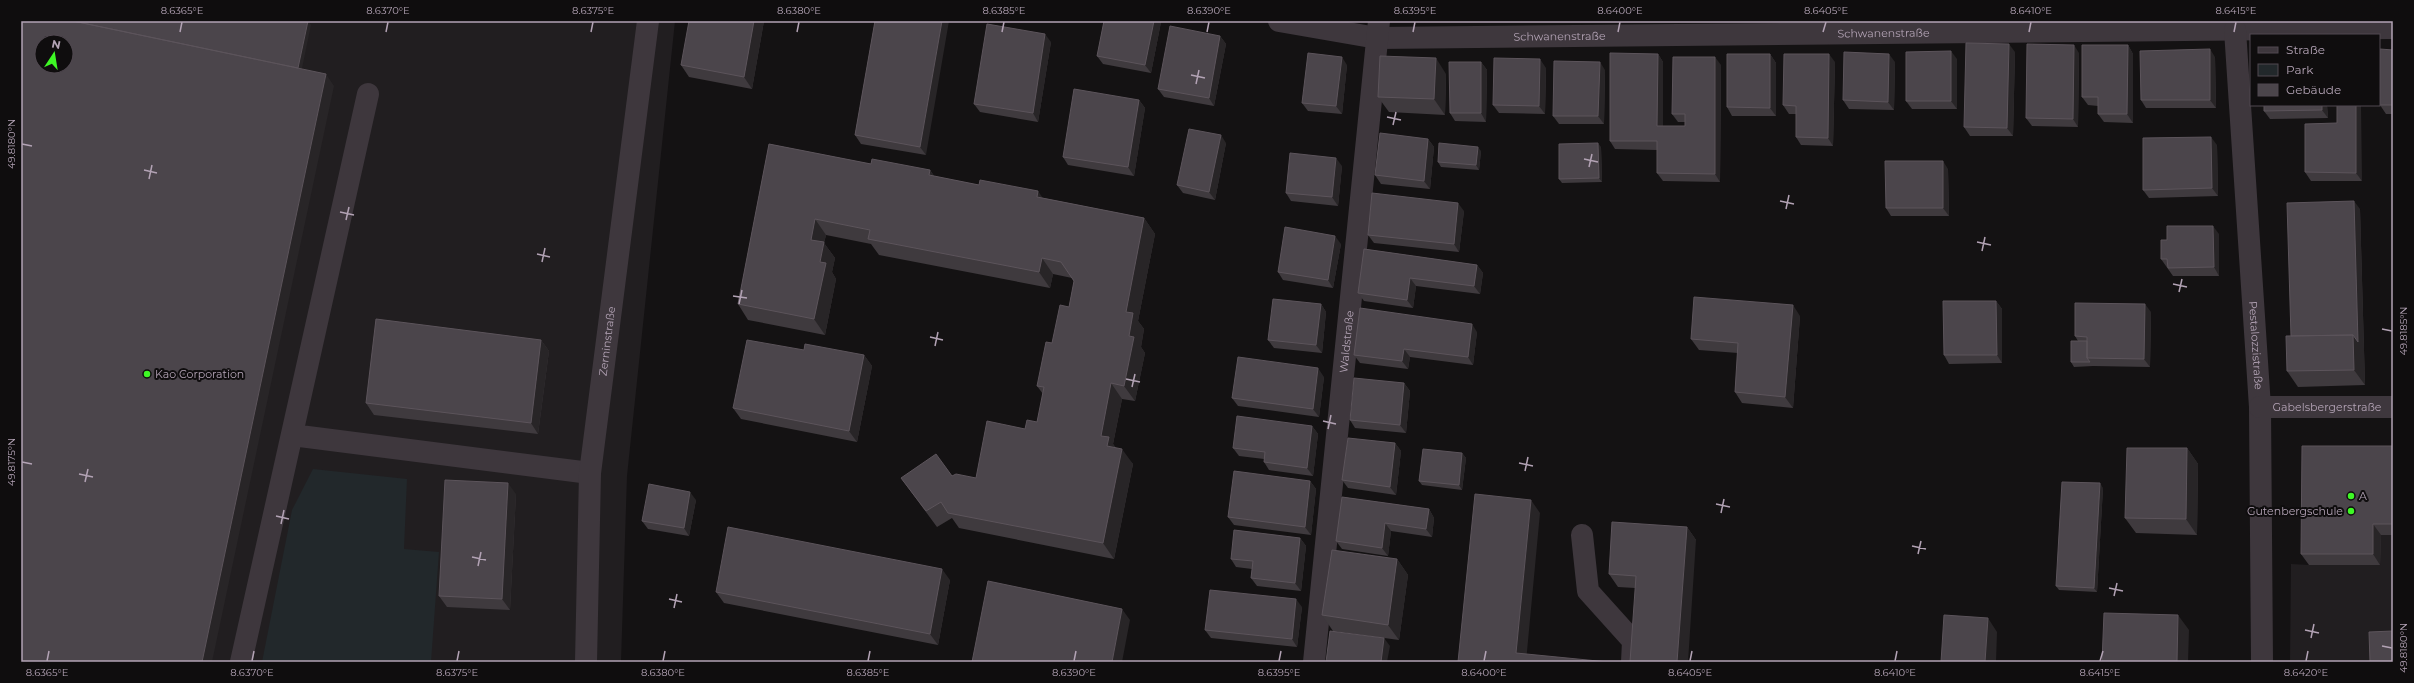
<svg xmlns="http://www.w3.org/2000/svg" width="2414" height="683" viewBox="0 0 2414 683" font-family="Montserrat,sans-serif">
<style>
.built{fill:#211e20;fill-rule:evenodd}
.green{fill:#22282b}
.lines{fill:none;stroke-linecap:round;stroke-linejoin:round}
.service{stroke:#3e373d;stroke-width:22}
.minor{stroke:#3e373d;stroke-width:22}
.wall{fill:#3f3a3e}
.shaded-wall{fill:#282527}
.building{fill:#4b454b;stroke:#5c545b;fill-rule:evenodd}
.ticks{fill:none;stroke:#b3a3b5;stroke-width:1.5}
.poi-dot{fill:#3ef825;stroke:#0f0d0e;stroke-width:1.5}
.labels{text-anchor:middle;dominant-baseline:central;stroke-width:4;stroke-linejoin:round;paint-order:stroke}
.street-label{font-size:11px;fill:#b3a3b5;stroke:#0f0d0e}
.poi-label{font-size:11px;fill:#b3a3b5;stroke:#0f0d0e;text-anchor:start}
.neatline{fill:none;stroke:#b3a3b5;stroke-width:1.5}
.ticks-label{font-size:10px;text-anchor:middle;fill:#b3a3b5}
</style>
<rect width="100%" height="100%" fill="#141213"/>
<!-- built -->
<path class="built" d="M21,21H675L627,476L621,662H21ZM42,42H66V66H42Z
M2310,457L2393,458V662H2290L2291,564L2309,565Z"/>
<!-- green -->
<path class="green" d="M313,469L407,479L404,549L439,552L431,662H262L292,510Z"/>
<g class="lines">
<!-- service -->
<path class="service" d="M292,435L590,473
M1582,535L1588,591L1633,641L1632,662
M241,662L368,94"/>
<!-- minor -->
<g class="minor">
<path id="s1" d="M1279,21L1377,38L2393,28"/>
<path id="s2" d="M2235,30L2260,407L2262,662"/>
<path id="s3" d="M2260,407H2393"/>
<path id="s4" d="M586,662L590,473L648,21"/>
<path id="s5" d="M1314,662L1379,21"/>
</g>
</g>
<!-- wall -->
<path class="wall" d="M764,21L752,89L689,77L681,65Z
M875,21L926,155L861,144L855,135Z
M1104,21H1160L1161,22L1151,73L1103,64L1097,56Z
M1220,36L1226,44L1214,106L1164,97L1158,89Z
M1051,42L1038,122L980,112L974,104Z
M2128,45L2133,54V123L2104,122L2098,114V106L2088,105L2082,97Z
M2393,50V114H2386L2380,105Z
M2015,52L2013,136H1970L1964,127Z
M2079,53L2078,127L2032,126L2026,118Z
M1658,54L1663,62V126H1685V122H1678L1672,114L1721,65L1720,182L1663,181L1657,173V150L1615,149L1610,141Z
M1770,54L1776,63V116H1732L1727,107Z
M2215,57L2216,108H2146L2141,100Z
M1957,59V109H1912L1906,101Z
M1481,62L1487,70L1486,122L1455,121L1450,113Z
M1835,62L1833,146L1801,145L1796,137V114H1789L1783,105Z
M1895,62L1894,110L1849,109L1843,100Z
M1347,65L1342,114L1308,111L1302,103Z
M1546,68L1545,114L1499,113L1493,105Z
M1605,70L1604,124H1559L1553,116Z
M1446,74L1445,115L1389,112L1378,97Z
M1139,100L1145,108L1134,176L1068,165L1063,157Z
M2327,105L2328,118L2270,119L2264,111Z
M2337,123L2362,181H2311L2305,172Z
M1428,139L1434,147L1430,189L1381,184L1375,175Z
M1226,143L1215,200L1183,193L1177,185Z
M769,144L871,164L930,170L934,176L1144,218L1155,234L1138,321L1144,329L1141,347L1145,353L1135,401L1122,399L1113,444L1116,448L1133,464L1114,559L959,528L952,518L937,527L901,478L952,476L976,478L1025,429L1037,422L1043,394L1037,386L1052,343L1069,307L1074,281L1072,278L1053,274L1050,288L879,255L871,244L826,235L824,243L835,258L832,272L836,279L825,335L748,320L738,304Z
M2217,145L2218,196L2149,198L2143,190Z
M1601,147L1602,182L1562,183L1559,179Z
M1481,151L1479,170L1441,167L1438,162Z
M1342,166L1338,206L1291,201L1286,193Z
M1948,169L1949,216H1891L1886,208Z
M2360,209L2365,385L2298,387L2287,371L2291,336Z
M1464,211L1459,252L1374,243L1368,235Z
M2219,234V276H2173L2161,259L2167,240Z
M1341,244L1333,288L1283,280L1278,272Z
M1364,249L1477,265L1483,273L1480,294L1416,286L1413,308L1364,301L1358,293Z
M1996,301L2002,309V363L1949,364L1944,355Z
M1321,304L1326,312L1322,353L1274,348L1268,340Z
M2151,312L2150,367L2093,366L2074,367L2071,362L2078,341L2075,336Z
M1800,316L1793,408L1742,403L1735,392L1738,353L1699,350L1691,339Z
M1477,332L1473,365L1410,357L1408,369L1360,363L1354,355Z
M541,340L549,351L538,434L374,415L366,403Z
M804,350L864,355L872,366L857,442L741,419L733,408Z
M1324,377L1319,417L1238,406L1232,398Z
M1404,383L1410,391L1406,433L1355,428L1350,420Z
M1312,426L1318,434L1313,476L1269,470L1264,462V459L1239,456L1233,448Z
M1395,443L1401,451L1396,495L1348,488L1342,480Z
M2393,446V535H2381L2380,565H2309L2301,554Z
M2187,448L2198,464L2197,535L2136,533L2125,518Z
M1462,453L1466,458L1462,490L1422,485L1419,481Z
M1310,481L1316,489L1311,535L1234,525L1228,517Z
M2103,488L2097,592L2059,590L2056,586Z
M516,494L510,610L447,607L439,596Z
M1342,497L1429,509L1434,518L1432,537L1391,531L1388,556L1342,549L1336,541Z
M696,500L689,536L648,529L642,521Z
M1687,527L1696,540L1635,588L1618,587L1609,574Z
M1300,538L1306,546L1301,591L1257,586L1251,578L1252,569L1236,567L1231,559Z
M1397,559L1408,575L1399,640L1333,631L1322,615Z
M950,580L938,645L724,603L716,592Z
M1302,607L1297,647L1211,638L1205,630Z"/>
<!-- shaded-wall -->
<path class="shaded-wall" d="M308,21L311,25L300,78L297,74Z
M754,21H764L752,89L744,77Z
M942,21H949L926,155L920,147Z
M1154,21H1160L1161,22L1151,73L1145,65Z
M1045,34L1051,42L1038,122L1033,113Z
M1220,36L1226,44L1214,106L1209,98Z
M2009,44L2015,52L2013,136L2007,128Z
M2074,45L2079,53L2078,127L2073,119Z
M2128,45L2133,54V123L2127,114Z
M2210,49L2215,57L2216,108L2210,100Z
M1951,51L1957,59V109L1951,101Z
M1658,54L1663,62V134L1657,126Z
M1770,54L1776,63V116L1770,108Z
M1829,54L1835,62L1833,146L1828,138Z
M1889,54L1895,62L1894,110L1888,102Z
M1342,57L1347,65L1342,114L1336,106Z
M1715,57L1721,65L1720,182L1715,174Z
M1436,58L1446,74L1445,115L1434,99Z
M1540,59L1546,68L1545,114L1539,106Z
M1481,62L1487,70L1486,122L1481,113Z
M1600,62L1605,70L1604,124L1598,116Z
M326,74L334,86L212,662H202Z
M1139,100L1145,108L1134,176L1128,167Z
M2322,105H2327L2328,118L2322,110Z
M2356,105H2361L2362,181L2356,173Z
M1221,135L1226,143L1215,200L1209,192Z
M2211,137L2217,145L2218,196L2212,188Z
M1428,139L1434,147L1430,189L1424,181Z
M1598,143L1601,147L1602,182L1599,178Z
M1478,147L1481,151L1479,170L1476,165Z
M1336,158L1342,166L1338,206L1332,197Z
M1943,161L1948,169L1949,216L1943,208Z
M930,170L941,186L929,175Z
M1038,191L1049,207L1037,197Z
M2354,201L2360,209L2365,385L2354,370L2353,335Z
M1458,203L1464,211L1459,252L1454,244Z
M1144,218L1155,234L1138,321L1144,329L1141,347L1145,353L1135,401L1124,386L1126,312Z
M815,219L826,235L824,243L835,258L832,272L836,279L825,335L814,319L820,262L811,240Z
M2213,226L2219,234V276L2214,267Z
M1335,236L1341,244L1333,288L1328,280Z
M1042,258L1053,274L1050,288L1039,272Z
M1477,265L1483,273L1480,294L1474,286Z
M1410,278L1416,286L1413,308L1407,300Z
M1996,301L2002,309V363L1997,355Z
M1321,304L1326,312L1322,353L1316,345Z
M2145,304L2151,312L2150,367L2144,359Z
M1793,305L1800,316L1793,408L1785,397Z
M1472,324L1477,332L1473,365L1468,357Z
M541,340L549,351L538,434L531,423Z
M1404,349L1410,357L1408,369L1402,361Z
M864,355L872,366L857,442L849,431Z
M1318,368L1324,377L1319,417L1313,409Z
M1111,383L1122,399L1113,444L1119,453L1107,446L1101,436Z
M1404,383L1410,391L1406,433L1400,425Z
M1312,426L1318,434L1313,476L1307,468Z
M1395,443L1401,451L1396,495L1390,487Z
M2187,448L2198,464L2197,535L2186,519Z
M1122,449L1133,464L1114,559L1103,543Z
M1462,453L1466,458L1462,490L1459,485Z
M1310,481L1316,489L1311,535L1305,527Z
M508,483L516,494L510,610L502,599Z
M2100,483L2103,488L2097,592L2094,588Z
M690,492L696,500L689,536L684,528Z
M1531,500L1540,513L1526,662L1516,653Z
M1429,509L1434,518L1432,537L1426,529Z
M1385,523L1391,531L1388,556L1382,548Z
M2373,524L2381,535L2380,565L2373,554Z
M1687,527L1696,540L1688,662H1677Z
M1300,538L1306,546L1301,591L1295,583Z
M1397,559L1408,575L1399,640L1388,625Z
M942,569L950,580L938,645L930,634Z
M1296,599L1302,607L1297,647L1292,639Z
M1122,609L1130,620L1122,662H1112Z
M2178,615L2189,630L2188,662H2177Z
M1988,618L1997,632L1996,662H1985Z
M1384,638L1390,646L1387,662H1381Z"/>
<!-- building -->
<path class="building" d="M21,21H73L326,74L202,662H21ZM42,42H66V66H42Z
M73,21H308L298,68Z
M689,21H754L744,77L681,65Z
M875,21H942L920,147L855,135Z
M1104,21H1154L1145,65L1097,56Z
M987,24L1045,34L1033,113L974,104Z
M1170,26L1220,36L1209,98L1158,89Z
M1966,43L2009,44L2007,128L1964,127Z
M2027,44L2074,45L2073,119L2026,118Z
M2082,45H2128L2127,114H2098V97H2082Z
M2210,49V100H2141L2140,51Z
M2380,49L2393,50V105H2380Z
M1951,51V101H1906V52Z
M1844,52L1889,54L1888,102L1843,100Z
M1308,53L1342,57L1336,106L1302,103Z
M1610,53L1658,54L1657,126H1685V114H1672L1673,57H1715V174L1657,173V141H1610Z
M1727,54H1770V108L1727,107Z
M1784,54H1829L1828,138L1796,137V106L1783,105Z
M1380,56L1436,58L1434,99L1378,97Z
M1494,58L1540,59L1539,106L1493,105Z
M1554,61L1600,62L1598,116H1553Z
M1449,62H1481V113H1450Z
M1074,89L1139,100L1128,167L1063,157Z
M2264,105H2322V110L2264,111Z
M2337,105H2356V173L2305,172V124L2337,123Z
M1189,129L1221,135L1209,192L1177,185Z
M1380,133L1428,139L1424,181L1375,175Z
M2211,137L2212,188L2143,190V138Z
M1439,143L1478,147L1476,165L1438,162Z
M1598,143L1599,178L1559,179V144Z
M769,144L871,164L872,159L930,170L929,175L979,185L980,180L1038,191L1037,197L1144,218L1126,312L1133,313L1129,336L1134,337L1124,386L1111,383L1101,436L1109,437L1107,446L1122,449L1103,543L948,513L941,502L926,511L901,478L936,454L952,476L956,474L976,478L987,421L1025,429L1027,420L1037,422L1044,387L1037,386L1046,342L1052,343L1060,305L1069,307L1074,281L1061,262L1042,258L1039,272L868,239L870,230L815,219L811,240L824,242L820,262L826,263L814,319L738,304Z
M1290,153L1336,158L1332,197L1286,193Z
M1885,161H1943V208H1886Z
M1372,193L1458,203L1454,244L1368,235Z
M2354,201L2358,342L2353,335L2291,336L2287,203Z
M2167,226H2213L2214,267L2168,268L2167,259H2161V240H2167Z
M1285,227L1335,236L1328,280L1278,272Z
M1364,249L1477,265L1474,286L1410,278L1407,300L1358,293Z
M1694,297L1793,305L1785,397L1735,392L1738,343L1691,339Z
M1273,299L1321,304L1316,345L1268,340Z
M1943,301H1996L1997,355H1944Z
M2075,303L2145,304L2144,359L2087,358V337L2075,336Z
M1360,308L1472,324L1468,357L1404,349L1402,361L1354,355Z
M376,319L541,340L531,423L366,403Z
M2353,335L2354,370L2287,371L2286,336Z
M747,340L804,350L805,344L864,355L849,431L733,408Z
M2071,341H2087V358L2090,362H2071Z
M1238,357L1318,368L1313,409L1232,398Z
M1354,378L1404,383L1400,425L1350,420Z
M1237,416L1312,426L1307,468L1264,462L1265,452L1233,448Z
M1348,438L1395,443L1390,487L1342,480Z
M2302,446H2393V524H2373V554H2301Z
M2127,448H2187L2186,519L2125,518Z
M1423,449L1462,453L1459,485L1419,481Z
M1234,471L1310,481L1305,527L1228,517Z
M445,480L508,483L502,599L439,596Z
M2062,482L2100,483L2094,588L2056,586Z
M649,484L690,492L684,528L642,521Z
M1475,494L1531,500L1516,653L1608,662H1458Z
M1342,497L1429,509L1426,529L1385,523L1382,548L1336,541Z
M1612,522L1687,527L1677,662H1630L1636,576L1609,574Z
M728,527L942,569L930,634L716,592Z
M1234,530L1300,538L1295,583L1251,578L1253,561L1231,559Z
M1332,550L1397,559L1388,625L1322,615Z
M988,581L1122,609L1112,662H972Z
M1210,590L1296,599L1292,639L1205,630Z
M2104,613L2178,615L2177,662H2102Z
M1944,615L1988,618L1985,662H1941Z
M1330,631L1384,638L1381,662H1326Z
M2393,631V662H2370L2369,632Z"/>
<!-- ticks -->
<path class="ticks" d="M180,32L182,22M386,32L388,22M591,32L593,22M797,32L799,22M1002,32L1004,22M1207,32L1209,22M1413,32L1415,22M1618,32L1620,22M1823,32L1826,22M2029,32L2031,22M2234,32L2236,22M1191,75L1205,78M1196,84L1199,70M1387,117L1401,120M1393,125L1396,112M22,144L32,146M1584,159L1598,162M1589,167L1592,154M144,170L157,173M149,179L152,165M1780,201L1794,204M1786,209L1789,195M340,212L354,215M346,220L349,207M1977,242L1991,245M1982,251L1985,237M537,254L550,257M542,262L545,248M2173,284L2187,287M2179,292L2182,279M733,296L747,298M739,304L742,290M2382,329L2392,331M930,337L943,340M935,346L938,332M1126,379L1140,382M1132,387L1135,374M1323,421L1336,424M1328,429L1331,415M22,462L32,464M1519,463L1533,466M1525,471L1528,457M79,474L93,477M85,482L88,469M1716,504L1730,507M1721,513L1724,499M276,516L289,519M281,524L284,510M1912,546L1926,549M1918,554L1921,541M472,557L486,560M478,566L481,552M2109,588L2123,591M2114,596L2117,583M669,599L682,602M674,608L677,594M2305,630L2319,633M2311,638L2314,624M2382,646L2392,648M47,661L49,651M252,661L254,651M457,661L459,651M663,661L665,651M868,661L870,651M1074,661L1076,651M1279,661L1281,651M1484,661L1486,651M1690,661L1692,651M1895,661L1897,651M2100,661L2103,651M2306,661L2308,651"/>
<!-- markers -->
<g class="poi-dot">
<circle cx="147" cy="374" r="4"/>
<circle cx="2351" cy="496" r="4"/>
<circle cx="2351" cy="511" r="4"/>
</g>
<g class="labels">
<!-- street labels -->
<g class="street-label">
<text stroke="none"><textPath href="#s1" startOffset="606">Schwanenstraße</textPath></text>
<text stroke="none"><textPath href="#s1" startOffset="282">Schwanenstraße</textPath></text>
<text stroke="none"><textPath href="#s4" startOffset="322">Zerninstraße</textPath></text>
<text stroke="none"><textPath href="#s5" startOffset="322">Waldstraße</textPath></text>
<text stroke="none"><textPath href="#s2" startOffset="316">Pestalozzistraße</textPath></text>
<text stroke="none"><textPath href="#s3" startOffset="67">Gabelsbergerstraße</textPath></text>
</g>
<!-- poi labels -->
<g class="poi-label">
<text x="155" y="374">Kao Corporation</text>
<text x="2359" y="496">A</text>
<text x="2343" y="511" text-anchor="end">Gutenbergschule</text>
</g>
</g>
<!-- border -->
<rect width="2414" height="683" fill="none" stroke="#0f0d0e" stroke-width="44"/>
<!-- legend -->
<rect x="2250" y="34" width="130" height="72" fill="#0f0d0e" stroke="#514951"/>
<rect x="2258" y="47" width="20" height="6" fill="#3e373d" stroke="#514951"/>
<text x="2286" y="54" font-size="12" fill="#b3a3b5">Straße</text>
<rect x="2258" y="64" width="20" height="12" fill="#22282b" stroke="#514951"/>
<text x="2286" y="74" font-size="12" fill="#b3a3b5">Park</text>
<rect x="2258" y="84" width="20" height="12" fill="#4b454b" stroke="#514951"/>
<text x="2286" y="94" font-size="12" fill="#b3a3b5">Gebäude</text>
<!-- north arrow -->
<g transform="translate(54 54) rotate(12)"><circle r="19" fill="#0f0d0e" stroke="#514951"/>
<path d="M0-3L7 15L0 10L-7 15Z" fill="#3ef825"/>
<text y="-6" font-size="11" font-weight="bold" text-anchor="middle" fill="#b3a3b5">N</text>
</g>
<rect x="22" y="22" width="2370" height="639" class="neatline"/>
<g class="ticks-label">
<text x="182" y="14">8.6365°E</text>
<text x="388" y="14">8.6370°E</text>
<text x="593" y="14">8.6375°E</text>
<text x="799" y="14">8.6380°E</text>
<text x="1004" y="14">8.6385°E</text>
<text x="1209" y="14">8.6390°E</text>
<text x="1415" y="14">8.6395°E</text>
<text x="1620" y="14">8.6400°E</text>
<text x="1826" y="14">8.6405°E</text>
<text x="2031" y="14">8.6410°E</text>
<text x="2236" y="14">8.6415°E</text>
<text transform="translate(11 144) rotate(-90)" y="4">49.8180°N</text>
<text transform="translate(2403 331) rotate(-90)" y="4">49.8185°N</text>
<text transform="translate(11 462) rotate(-90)" y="4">49.8175°N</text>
<text transform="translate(2403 648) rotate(-90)" y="4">49.8180°N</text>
<text x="47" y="676">8.6365°E</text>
<text x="252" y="676">8.6370°E</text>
<text x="457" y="676">8.6375°E</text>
<text x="663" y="676">8.6380°E</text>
<text x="868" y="676">8.6385°E</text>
<text x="1074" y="676">8.6390°E</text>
<text x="1279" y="676">8.6395°E</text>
<text x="1484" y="676">8.6400°E</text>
<text x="1690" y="676">8.6405°E</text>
<text x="1895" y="676">8.6410°E</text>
<text x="2100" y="676">8.6415°E</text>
<text x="2306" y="676">8.6420°E</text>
</g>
</svg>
